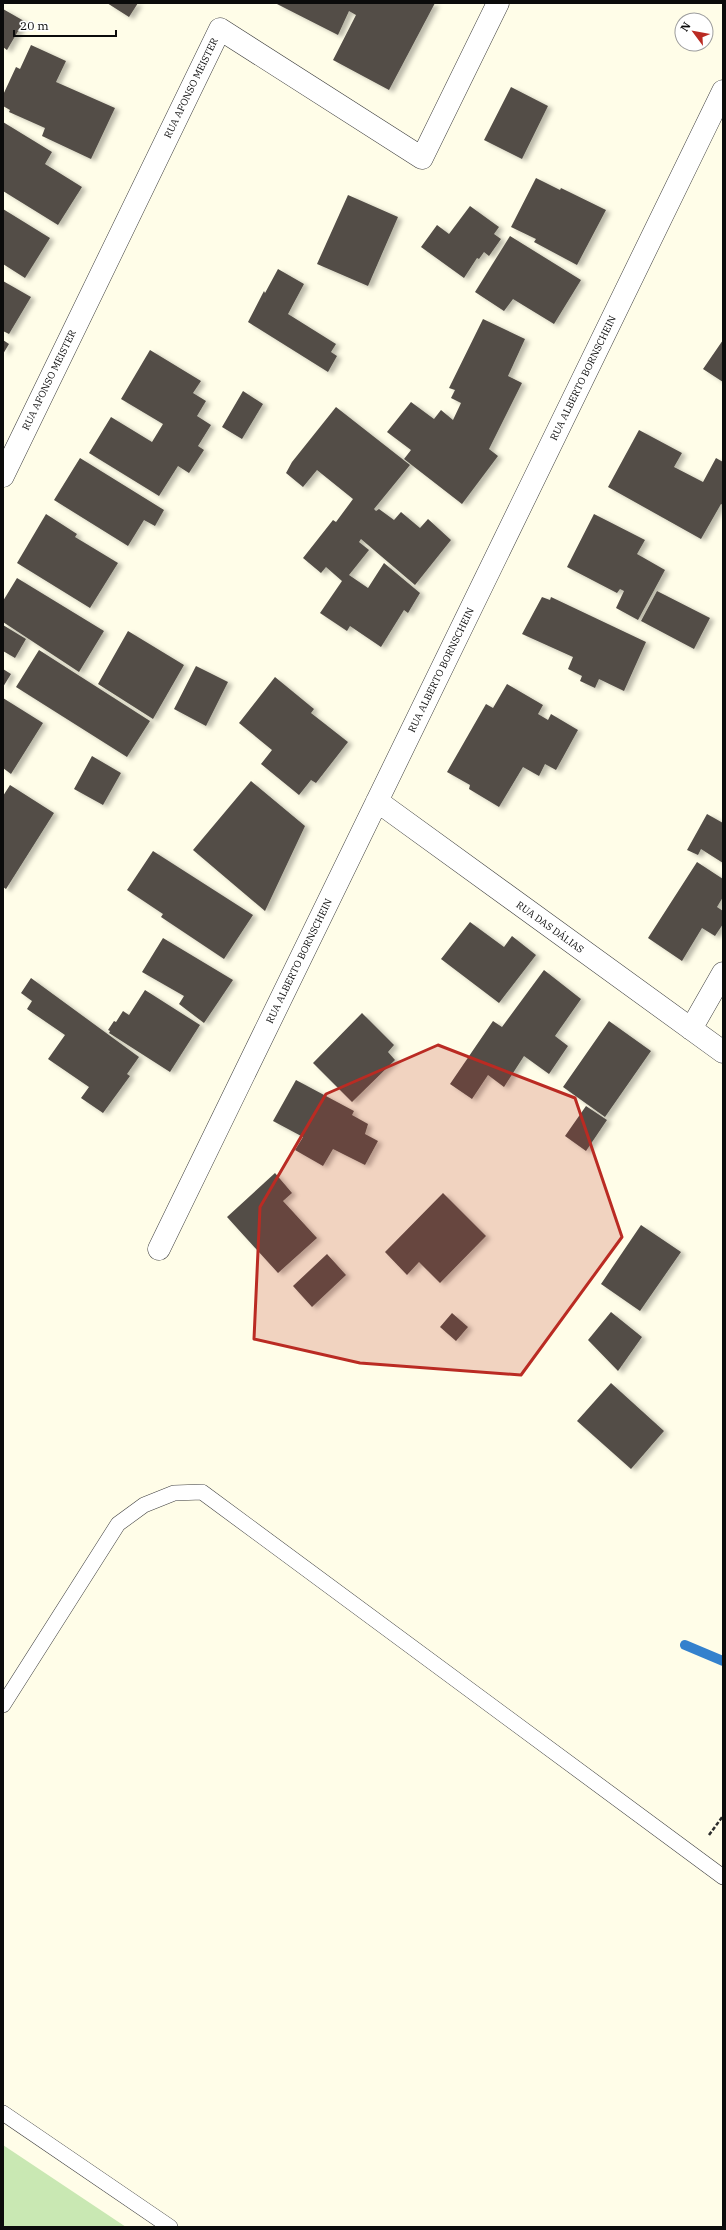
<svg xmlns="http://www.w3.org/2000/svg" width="726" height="2230" viewBox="0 0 726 2230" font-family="'IBM Plex Serif',serif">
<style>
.green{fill:#c9e8b3}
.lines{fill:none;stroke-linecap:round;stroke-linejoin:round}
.stream{stroke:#3481cd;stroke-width:10}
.building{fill:#534d47;filter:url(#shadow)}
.lane-casing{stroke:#3e3e3e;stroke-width:16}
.street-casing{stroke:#3e3e3e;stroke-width:23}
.path{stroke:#2d2d2d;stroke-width:2.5;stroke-dasharray:4 2;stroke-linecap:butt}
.lane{stroke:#fff;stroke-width:15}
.street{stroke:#fff;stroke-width:22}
.marked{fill:#ba2b23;fill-opacity:0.2;stroke:#ba2b23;stroke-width:3;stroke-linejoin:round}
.labels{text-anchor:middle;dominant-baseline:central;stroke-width:4;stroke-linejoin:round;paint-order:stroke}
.street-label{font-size:10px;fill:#0b0b0b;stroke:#fff}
</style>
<defs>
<filter id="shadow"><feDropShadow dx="4.5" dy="2.5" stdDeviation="2" flood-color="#0004"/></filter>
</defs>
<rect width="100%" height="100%" fill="#fffde8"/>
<!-- green -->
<path class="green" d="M3,2145L126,2227H3Z"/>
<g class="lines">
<!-- stream -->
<path class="stream" d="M685,1645L723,1661"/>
</g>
<!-- building -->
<path class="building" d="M107,3H138L129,17Z
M275,3H435L389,90L333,60L356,15L349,11L338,35Z
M3,9L24,21L7,50L3,47Z
M31,45L66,61L56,82L115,108L91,159L42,136L45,128L9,112L10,110L3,106V95L16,67L20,69Z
M511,87L548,106L522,159L484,140Z
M3,122L52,152L45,164L82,187L58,225L3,191Z
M536,178L560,190L561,188L606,210L577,265L534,242L536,239L511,227Z
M348,195L398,217L368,286L317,264Z
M470,206L499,227L494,234L501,239L489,256L484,252L479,259L477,258L464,278L421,247L437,225L449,234Z
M3,209L50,238L25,278L3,264Z
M510,236L581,280L554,324L513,299L504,311L475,292Z
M278,269L304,284L288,314L336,344L331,352L337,356L328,372L248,322L264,291L265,293Z
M3,281L31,297L9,334L3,331Z
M483,319L525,339L508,376L522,383L489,449L498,456L462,504L404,459L411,450L387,432L411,402L434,419L441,410L453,420L461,403L451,398L455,390L449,388Z
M3,340L9,344L3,354Z
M723,340V382L703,369Z
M150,350L201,381L193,393L206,401L197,416L211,425L198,446L204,450L189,473L178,466L159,496L89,453L111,417L152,442L163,424L121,399Z
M243,391L263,404L242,439L222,427Z
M336,407L410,465L374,509L376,511L379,509L394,520L401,512L420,528L428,519L451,540L415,585L361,539L359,542L369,550L349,575L368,588L384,563L420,593L408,613L404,610L381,647L350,626L347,631L320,613L342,581L326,567L321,573L303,558L333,520L336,522L353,499L317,470L303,487L286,473L292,462Z
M639,430L682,453L674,467L703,482L716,458L723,462V505L721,504L701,539L608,487Z
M80,458L164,510L155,526L144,520L128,546L54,500Z
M46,514L77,534L75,537L118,563L90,608L17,563Z
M594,514L645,540L637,554L665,570L638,620L616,608L624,591L620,589L617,593L567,567Z
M17,578L104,631L79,672L3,622V601Z
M657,591L710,618L694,649L641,621Z
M542,597L550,600L551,597L646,642L624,691L599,679L595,688L580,681L582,676L568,669L573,657L522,634Z
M3,625L26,639L15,658L3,651Z
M128,631L184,665L153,719L98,684Z
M39,650L150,721L127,757L16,687Z
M196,666L228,682L206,726L174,709Z
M3,669L11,674L3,687Z
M275,677L314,709L311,713L348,742L316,783L311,780L299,795L261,764L272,750L239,723Z
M507,684L543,705L538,714L548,720L551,714L578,730L556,770L545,764L539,776L523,767L499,807L469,789L470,785L447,772L486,704L493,708Z
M3,698L43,723L11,774L3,768Z
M92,756L121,773L103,805L74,789Z
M251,781L305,826L265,911L193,850Z
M10,785L54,813L6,889L3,887V796Z
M707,814L723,823V863L701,849L698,855L687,850Z
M153,851L253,915L224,959L161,917L163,914L127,890Z
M697,862L723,879V897L717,907L723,911V924L715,936L702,928L682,961L648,938Z
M470,922L504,947L512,936L536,955L499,1003L441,959Z
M163,938L233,980L204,1023L179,1004L184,996L142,972Z
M544,970L581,999L555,1036L568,1046L549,1074L524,1056L504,1087L488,1075L472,1099L450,1084L493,1021L502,1027Z
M31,978L139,1057L127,1074L130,1076L103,1113L81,1098L89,1087L48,1059L65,1035L27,1009L32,1001L21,993Z
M145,990L200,1025L170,1072L109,1033L110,1031L108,1030L114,1021L116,1022L123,1011L129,1015Z
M362,1013L394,1045L388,1052L395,1060L352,1102L313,1063Z
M609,1021L651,1051L605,1117L563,1087Z
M296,1080L354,1111L352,1115L368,1124L365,1134L378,1141L365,1165L333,1149L323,1166L295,1150L303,1137L273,1121Z
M586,1106L607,1120L586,1151L565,1136Z
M275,1173L292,1193L283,1201L317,1238L278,1273L227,1217Z
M443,1193L486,1236L440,1283L419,1262L407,1275L385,1252Z
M641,1225L681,1252L640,1311L601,1284Z
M327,1254L346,1275L312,1307L293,1286Z
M611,1312L642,1337L618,1371L588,1340Z
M452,1313L468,1327L456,1341L440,1327Z
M611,1383L664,1431L631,1469L577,1421Z"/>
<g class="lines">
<defs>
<path id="lane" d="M3,1705L118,1524L144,1505L174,1493L202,1492L723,1877
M3,2113L170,2227"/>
<path id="street" d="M3,476L220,29L422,158L498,3
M377,801L723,1052
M691,1029L723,973
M159,1249L723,91"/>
</defs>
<!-- lane casing -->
<use href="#lane" class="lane-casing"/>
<!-- street casing -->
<use href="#street" class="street-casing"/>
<!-- path -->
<path class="path" d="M709,1835L723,1816"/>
<!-- lane -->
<use href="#lane" class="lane"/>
<!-- street -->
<use href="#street" class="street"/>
</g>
<!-- marked area -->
<path class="marked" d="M438,1045L575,1098L622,1237L521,1375L360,1363L254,1339L260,1207L326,1094Z"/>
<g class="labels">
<!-- street labels -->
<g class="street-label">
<text transform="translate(191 88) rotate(-64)">RUA AFONSO MEISTER</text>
<text transform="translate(583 378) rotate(-64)">RUA ALBERTO BORNSCHEIN</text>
<text transform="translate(49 380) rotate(-64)">RUA AFONSO MEISTER</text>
<text transform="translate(441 670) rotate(-64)">RUA ALBERTO BORNSCHEIN</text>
<text transform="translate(550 927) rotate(36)">RUA DAS DÁLIAS</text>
<text transform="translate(299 961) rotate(-64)">RUA ALBERTO BORNSCHEIN</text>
</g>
</g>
<!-- border -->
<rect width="726" height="2230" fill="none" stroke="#0b0b0b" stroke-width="8"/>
<!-- north arrow -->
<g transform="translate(694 32) rotate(302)"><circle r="19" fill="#ffffff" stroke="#9d9d9d"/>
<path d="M0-3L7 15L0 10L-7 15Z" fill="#ba2b23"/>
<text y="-6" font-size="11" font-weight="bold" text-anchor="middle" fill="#0b0b0b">N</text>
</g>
<!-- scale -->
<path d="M14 30v6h102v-6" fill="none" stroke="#0b0b0b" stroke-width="2"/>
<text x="20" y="30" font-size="12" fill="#0b0b0b" stroke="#ffffff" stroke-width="3" paint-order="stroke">20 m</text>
</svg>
